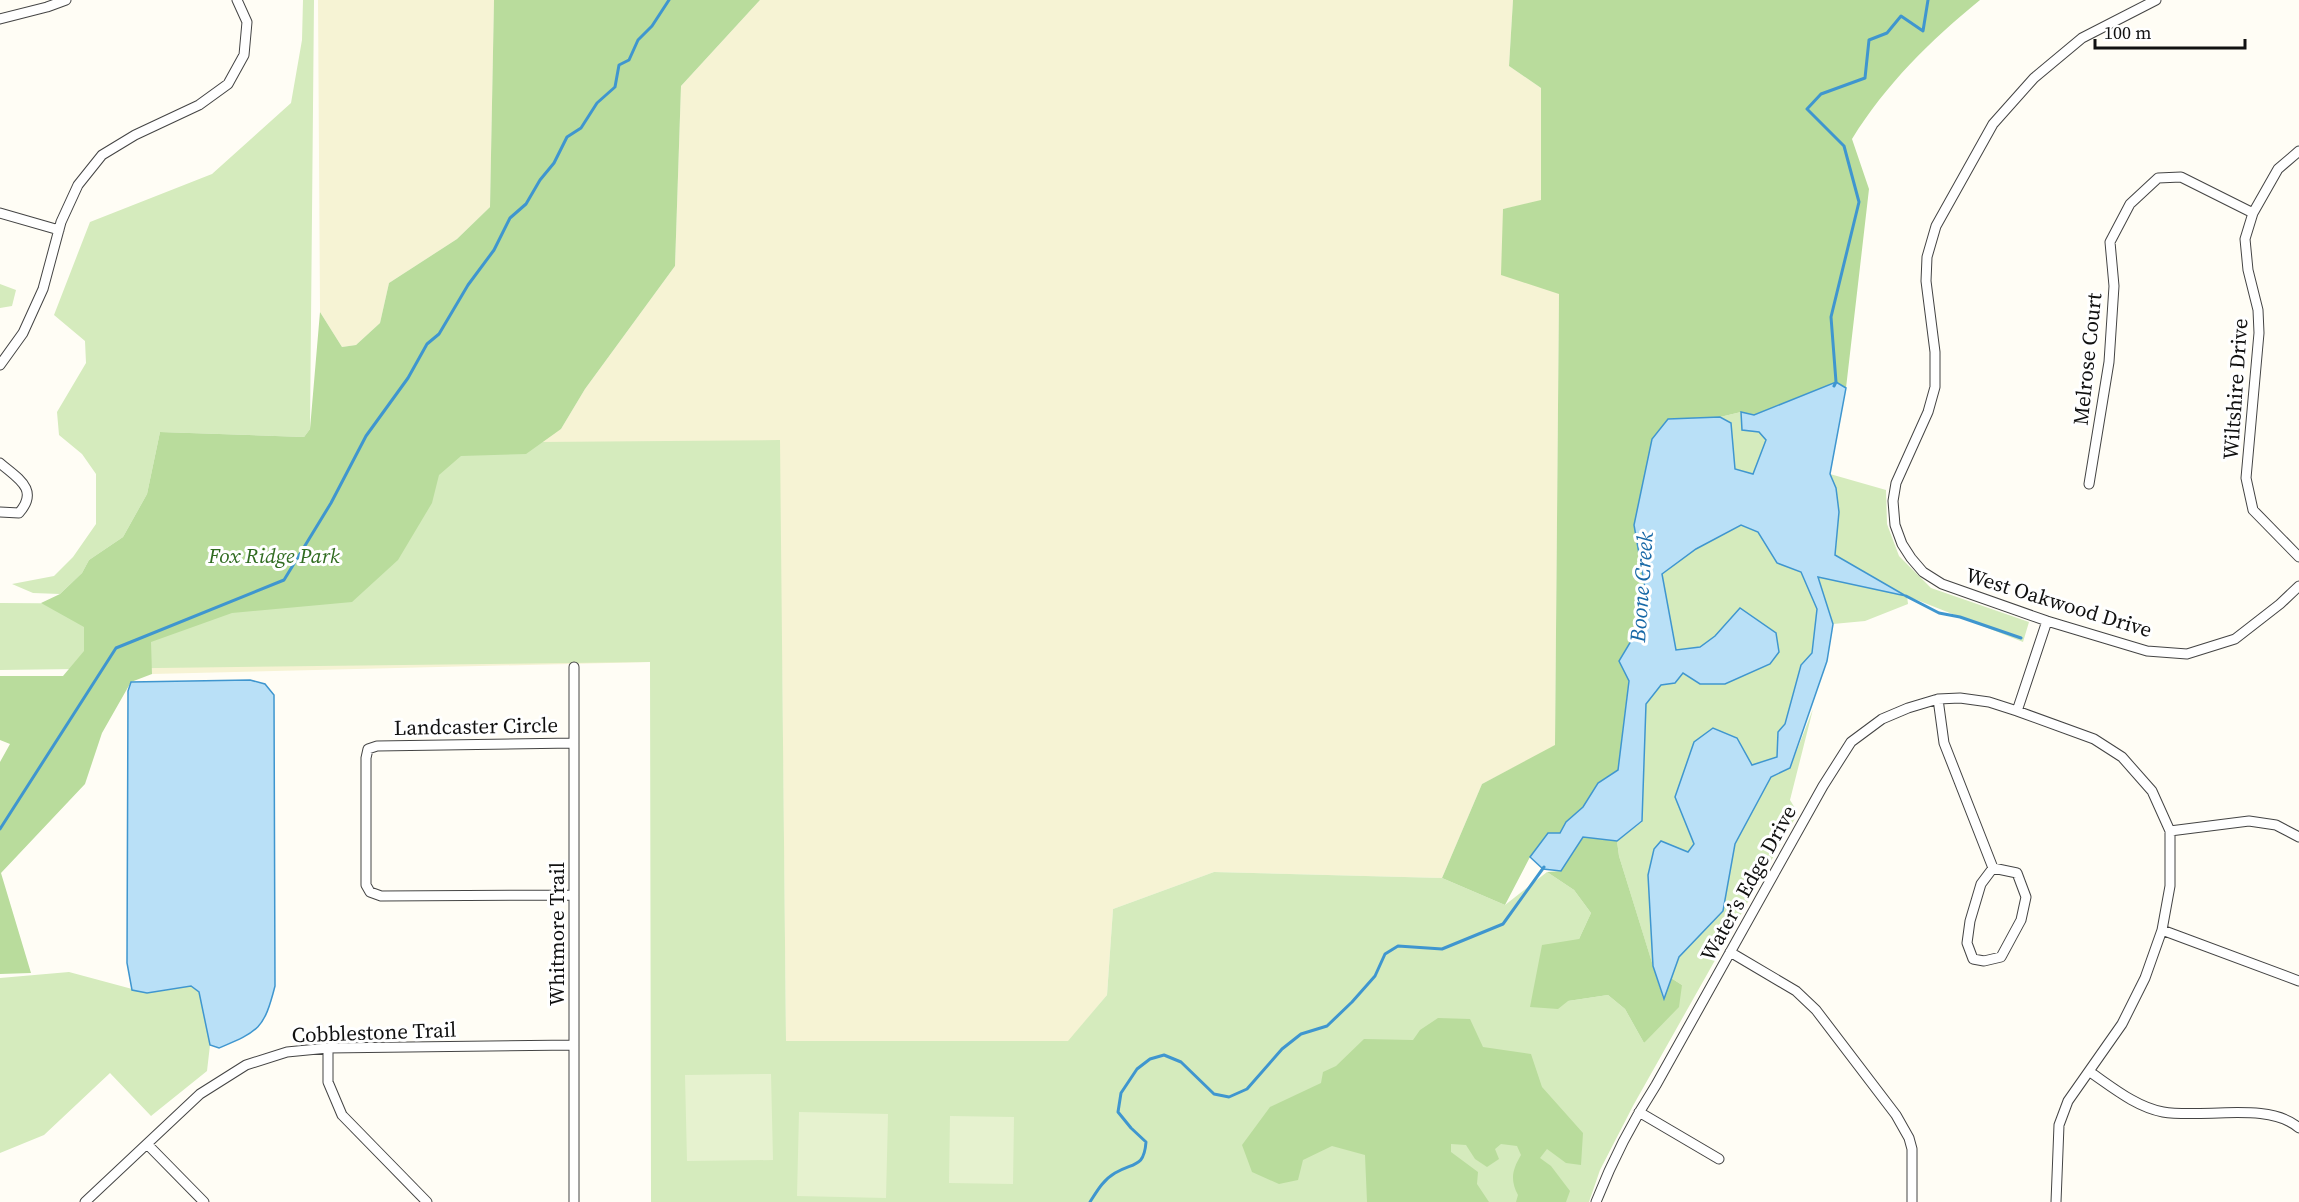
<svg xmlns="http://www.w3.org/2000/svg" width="2299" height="1202" viewBox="0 0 2299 1202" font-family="'Source Serif 4',serif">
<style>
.farmland{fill:#f6f3d4}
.green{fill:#d5ebbd}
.forest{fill:#b9dc9c}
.pitch{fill:#e6f2cf}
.water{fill:#b9e0f7;stroke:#3f96cf;stroke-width:1.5}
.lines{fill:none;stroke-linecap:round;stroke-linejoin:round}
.stream{stroke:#3f96cf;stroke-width:3}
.minor-casing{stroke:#444;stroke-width:11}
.minor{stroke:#fff;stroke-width:9}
.labels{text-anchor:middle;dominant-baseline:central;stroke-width:6;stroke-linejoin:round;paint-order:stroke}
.street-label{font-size:21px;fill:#111;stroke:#fff}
.park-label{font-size:21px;font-style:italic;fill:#2f6b1f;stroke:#fff}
.water-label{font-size:22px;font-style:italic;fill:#1768a6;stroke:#fff}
</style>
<rect width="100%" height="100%" fill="#fffdf5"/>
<!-- farmland -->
<path class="farmland" d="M318,0H494L490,207L457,239L389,283L380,323L356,345L342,347L320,312Z
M760,0H1513L1509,66L1541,88V201L1503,209L1559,293L1555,746L1482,784L1442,878L1214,872L1113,909L1107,995L1069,1041H786L782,661L650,662L152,674L150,642L432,503L561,429L585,389L675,266L681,86Z"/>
<!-- green -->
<path class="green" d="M303,0H314L310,429L304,437L160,432L147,494L123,537L89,560L82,573L60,594L33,593L12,584L54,576L73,557L96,524V474L82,454L59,435L57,412L86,363L85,341L54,315L90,222L212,174L291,103L302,40Z
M0,284L16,290L12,306L0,308Z
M1741,412L1742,430L1759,432L1766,440L1754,474L1735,469L1731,423L1720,417Z
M780,440L786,1041H1068L1107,995L1113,909L1214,872L1442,878L1505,905L1547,872L1574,890L1591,913L1579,939L1568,1001L1608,995L1625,1009L1644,1043L1682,985L1671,978L1679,957L1723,911L1735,844L1771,777L1790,768L1813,709L1790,800L1798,813L1634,1104L1600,1170L1589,1202H651L650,662L0,670V603L161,604V445Z
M1830,474L1886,490L1887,524L1899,556L1931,588L2029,622L2023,642L1907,596L1908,604L1865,621L1833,624L1817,576L1904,595L1835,555C1838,526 1841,501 1830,474Z
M1741,525L1758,532L1777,563L1801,572L1817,609L1812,653L1801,665L1785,724L1778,732L1777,757L1752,765L1737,738L1675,797L1695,844L1689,852L1654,849L1648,875L1653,966L1619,856L1617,841L1642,822L1646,704L1661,685L1675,683L1683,673L1700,684L1740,608L1715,636L1700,647L1676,650L1662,574L1696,549Z
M69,972L147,993L191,986L199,992L210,1045L207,1071L151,1116L110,1073L44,1135L0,1153V978Z"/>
<!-- forest -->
<path class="forest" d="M494,0H760L681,86L675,266L585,389L561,429L526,454L461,456L439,475L432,503L398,560L352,602L232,613L151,642L152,674L131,682L102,733L85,784L1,873L31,973L0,974V762L10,744L0,740V676H63L84,651V627L41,603L60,594L82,573L89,560L123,537L147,494L160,432L304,437L310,429L320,312L342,347L356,345L380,323L389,283L457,239L490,207Z
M1513,0H1980C1930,41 1886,84 1852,139L1869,189L1846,388L1836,382L1754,415L1741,412L1720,417L1668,419L1634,525L1649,611L1619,661L1629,680L1618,770L1598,783L1583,807L1566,822L1560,834L1548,833L1530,857L1505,905L1442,878L1482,784L1555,745L1559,294L1501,275L1503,209L1541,200V88L1509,66Z
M1583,837L1617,841L1619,856L1663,998L1671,978L1682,985L1679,1007L1644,1043L1625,1009L1608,995L1568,1001L1558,1009L1530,1007L1542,945L1579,939L1591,913L1574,890L1547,872L1561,871Z
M1438,1018L1470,1019L1483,1047L1531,1054L1542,1087L1583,1133L1581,1165L1566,1163L1547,1149L1540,1158L1551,1166L1570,1191L1566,1202H1516L1518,1195C1510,1180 1512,1170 1521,1155L1517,1146L1501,1144L1495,1149L1499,1159L1487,1167L1475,1159L1466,1145L1451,1144V1152L1478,1172L1477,1184L1489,1202H1367L1365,1155L1332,1146L1303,1160L1298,1180L1279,1184L1252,1172L1242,1145L1270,1107L1321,1083L1323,1072L1336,1066L1364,1039L1413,1040L1420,1030Z"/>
<!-- pitch -->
<path class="pitch" d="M771,1074L773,1160L687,1161L685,1075Z
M799,1112L888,1114L886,1198L797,1196Z
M950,1116L1014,1117L1013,1184L949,1183Z"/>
<!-- water -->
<path class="water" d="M1836,382L1846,388L1830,474L1836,488L1839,512L1835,555L1906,596L1818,577L1833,624L1827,661L1790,768L1771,777L1735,844L1723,911L1679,957L1664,999L1653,966L1648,875L1654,849L1661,841L1688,852L1694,844L1675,797L1694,742L1713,728L1737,738L1752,765L1777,757L1778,732L1785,724L1801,665L1812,653L1817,609L1801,572L1777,563L1758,532L1741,525L1696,549L1662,574L1676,650L1700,647L1715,636L1740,608L1776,633L1779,652L1770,664L1725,684H1700L1683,673L1675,683L1661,685L1646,704L1642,821L1617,841L1583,837L1561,871L1543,869L1530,857L1548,833H1560L1566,822L1583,807L1598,783L1618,770L1629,681L1619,661L1649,611L1634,525L1652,439L1668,419L1720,417L1731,423L1735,469L1753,474L1766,440L1759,432L1742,430L1741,412L1754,415Z
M250,680L265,684L274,695L275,986C264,1029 259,1031 219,1048L210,1045L199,992L191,986L147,993L132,990L127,963L128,691L131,682Z"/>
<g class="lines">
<!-- stream -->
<path class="stream" d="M1834,386L1836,382L1831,317L1859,202L1844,146L1807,109L1821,94L1865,78L1869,40L1887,33L1901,16L1923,31L1928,0
M1906,596L1939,613L1960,617L2021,638
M0,829L116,648L284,580L331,503L366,436L408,378L427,344L439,334L468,285L494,250L510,218L526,204L540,180L554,163L567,137L581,128L597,103L615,87L619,65L629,60L638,40L652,26L669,0
M1090,1202C1097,1191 1103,1180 1115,1173C1134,1162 1144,1168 1146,1142L1131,1128L1118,1112L1121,1093L1137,1069L1150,1059L1164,1055L1181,1062L1214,1094L1229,1097L1247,1089L1282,1049L1301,1034L1327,1026L1352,1002L1375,976L1385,954L1398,946L1442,949L1503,924L1544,867"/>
<defs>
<path id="minor" d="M2156,0L2082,38L2034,78L1993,124L1936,226L1927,257L1926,281L1935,352V387L1928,412L1896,483L1893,501L1895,525L1902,544L1911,558L1923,572L1942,584L2047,621L2147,651L2187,654L2235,639L2280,604L2299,586
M0,19L47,7L66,0
M2299,151L2278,169L2253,213L2245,239L2248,270L2258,310L2259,333L2246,478L2253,510L2299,557
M0,213L59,230
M0,365L23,333L43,289L61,222L78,185L102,155L135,135L199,105L228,84L244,55L247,22L237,0
M0,463C17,478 40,489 19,513L0,512
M2089,484L2109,362L2114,286L2110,242L2130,204L2158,178L2181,177L2253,213
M574,667V1202
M1938,699L1944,743L1993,868
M2017,711L2047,621
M574,743L377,746L368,749L366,758V885L370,892L381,896L574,895
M2170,831L2249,821L2276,825L2299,837
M1993,868L2017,873L2026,897L2021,920L2001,957L1984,961L1973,959L1967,943L1970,921L1981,884Z
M2162,930L2299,981
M1730,952L1796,991L1816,1010L1896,1115L1909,1138L1912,1149V1202
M328,1048V1082L342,1115L427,1202
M2090,1072C2112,1087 2136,1107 2163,1112C2202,1119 2269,1101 2299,1128
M1639,1112L1719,1159
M147,1144L204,1202
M85,1202L200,1094L246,1065L287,1052L328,1048L574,1045
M1596,1202C1612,1161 1632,1122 1656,1085L1823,786L1851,742L1882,719L1908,708L1938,699L1960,698L1989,702L2017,711L2094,739L2122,757L2152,791L2170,831V886L2162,930L2145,978L2122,1024L2068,1101L2059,1125L2056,1202"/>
</defs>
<!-- minor casing -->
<use href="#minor" class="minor-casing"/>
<!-- minor -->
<use href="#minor" class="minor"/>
</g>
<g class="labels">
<!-- street labels -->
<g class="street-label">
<text transform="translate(2087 359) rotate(-84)">Melrose Court</text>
<text transform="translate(2235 389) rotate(-86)">Wiltshire Drive</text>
<text transform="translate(2059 602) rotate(17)">West Oakwood Drive</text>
<text transform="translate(476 726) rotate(-1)">Landcaster Circle</text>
<text transform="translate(1748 883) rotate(-61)">Water’s Edge Drive</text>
<text transform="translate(556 934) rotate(-90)">Whitmore Trail</text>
<text transform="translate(374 1032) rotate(-2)">Cobblestone Trail</text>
</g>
<!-- park labels -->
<g class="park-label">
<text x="274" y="555">Fox Ridge Park</text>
</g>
<!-- water labels -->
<g class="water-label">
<text transform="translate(1641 587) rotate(-86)">Boone Creek</text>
</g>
</g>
<!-- scale -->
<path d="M2095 39v9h150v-9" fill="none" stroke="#111111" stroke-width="3"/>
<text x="2104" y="39" font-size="18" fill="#111111" stroke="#ffffff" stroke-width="4.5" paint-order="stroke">100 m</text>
</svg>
